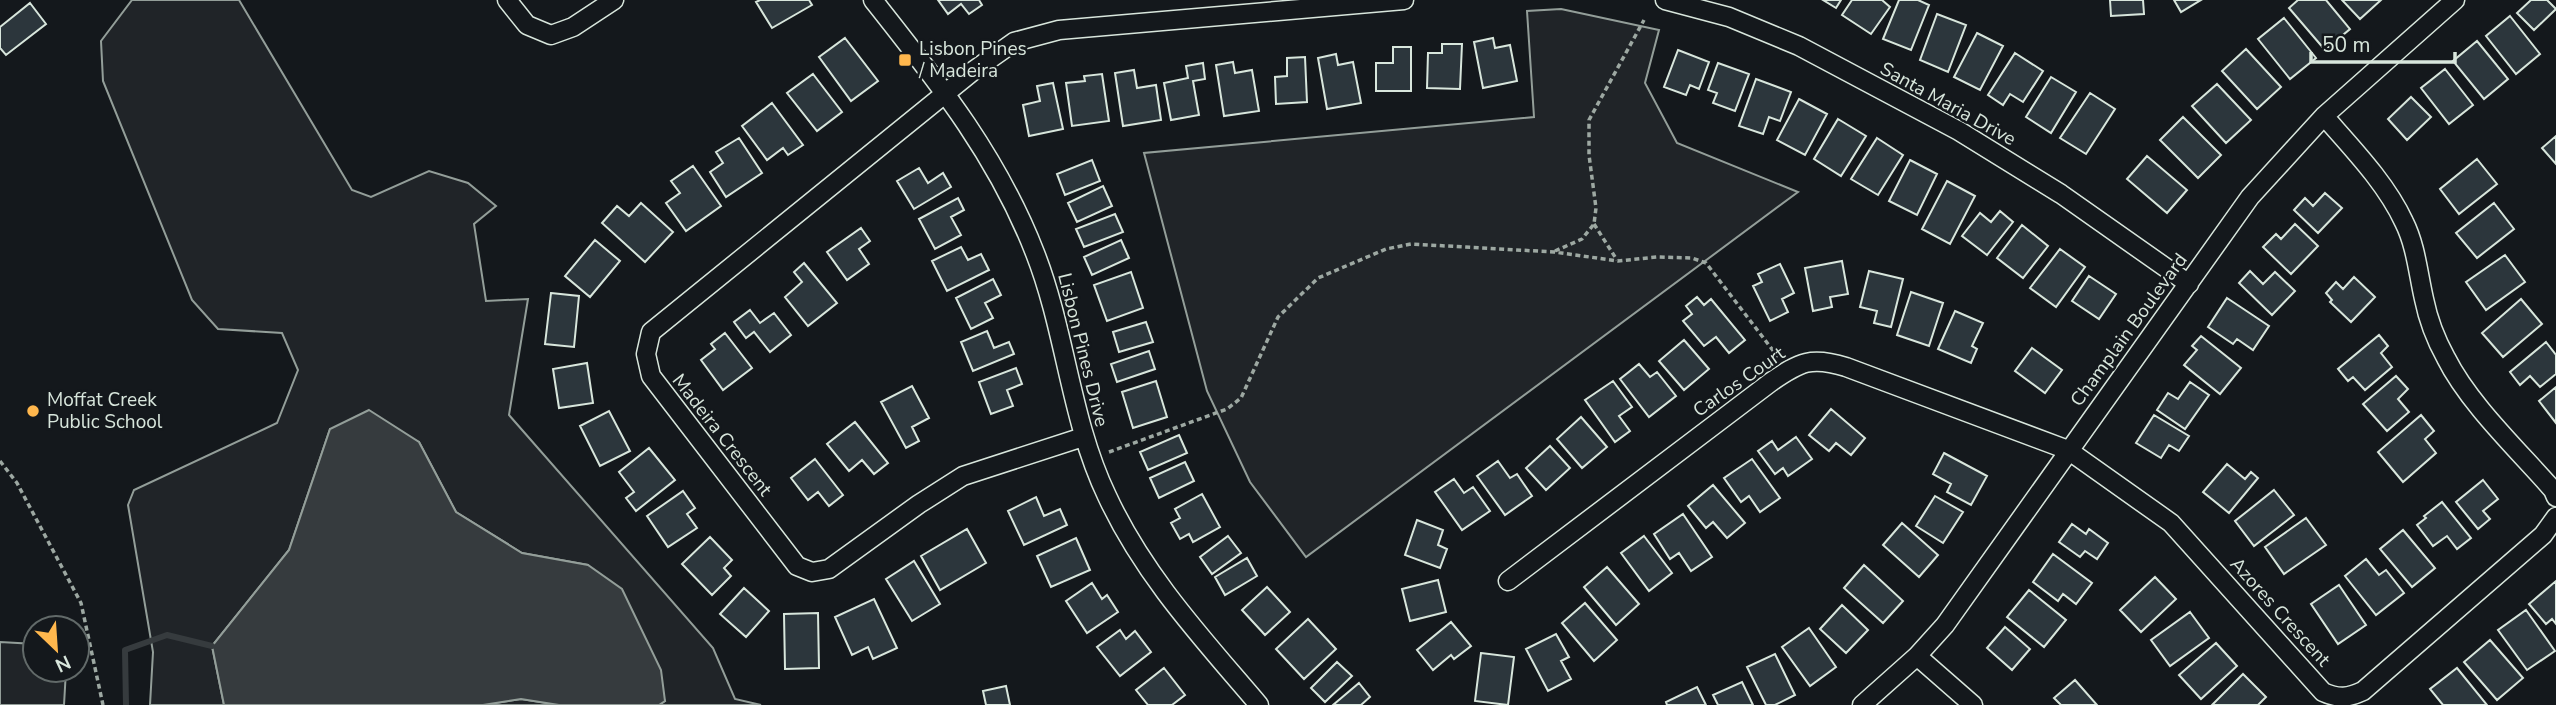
<svg xmlns="http://www.w3.org/2000/svg" width="2556" height="705" viewBox="0 0 2556 705" font-family="'Nunito Sans',sans-serif">
<style>
.green{fill:#202428;stroke:#939e99;stroke-width:2}
.water{fill:#363b3e;stroke:#939e99;stroke-width:2}
.lines{fill:none;stroke-linecap:round;stroke-linejoin:round}
.stream{stroke:#363b3e;stroke-width:6}
.building{fill:#2c363c;stroke:#d8e6dc;stroke-width:2}
.minor-casing{stroke:#d8e6dc;stroke-width:21}
.path{stroke:#9da8a2;stroke-width:3.5;stroke-dasharray:5 3.5;stroke-linecap:butt}
.minor{stroke:#14181c;stroke-width:18}
.poi-dot{fill:#ffb74d;stroke:#14181c;stroke-width:2.5}
.labels{text-anchor:middle;dominant-baseline:central;stroke-width:5;stroke-linejoin:round;paint-order:stroke}
.poi-label{font-size:19px;fill:#d8e6dc;stroke:#14181c;text-anchor:start}
.street-label{font-size:19px;fill:#d8e6dc;stroke:#14181c}
</style>
<rect width="100%" height="100%" fill="#14181c"/>
<!-- green -->
<path class="green" d="M132,0H239L352,190L371,197L429,171L468,183L496,206L474,224L486,301L528,299L509,415L713,648L735,699L761,705H659L665,701L588,565L522,553L456,512L419,442L330,429L289,550L212,646L224,705H150L153,652L128,505L134,490L277,423L298,370L282,333L218,329L192,300L103,81L101,41Z
M1561,9L1659,30L1645,83L1677,143L1798,192L1306,557L1250,482L1207,391L1144,153L1534,117L1527,11Z
M0,642L35,644V670H66L64,705H0Z
M521,699L559,705H483Z"/>
<!-- water -->
<path class="water" d="M369,410L419,442L456,512L522,553L588,565L622,589L661,670L665,701L659,705H559L521,699L483,705H224L212,646L289,550L330,429Z"/>
<g class="lines">
<!-- stream -->
<path class="stream" d="M126,705L125,650L167,635L212,646"/>
</g>
<!-- building -->
<path class="building" d="M760,0H809L812,5L772,28L756,2Z
M938,0H979L982,5L969,14L961,4L948,14Z
M1823,0H1841L1836,8Z
M1852,0H1882L1890,7L1871,34L1842,15Z
M1899,0H1918L1929,5L1911,50L1883,39Z
M2110,0H2143L2144,14L2111,16Z
M2174,0H2201L2181,12Z
M2298,0H2326L2350,29L2325,50L2289,8Z
M2342,0H2381L2360,19Z
M2531,0H2547L2556,9L2534,30L2517,13Z
M30,3L46,24L6,55L0,48V27Z
M1937,14L1966,25L1948,72L1920,60Z
M2510,16L2540,54L2516,74L2486,36Z
M2284,18L2316,58L2290,79L2258,39Z
M1977,33L2003,46L1980,90L1954,77Z
M845,38L878,81L851,101L819,57Z
M1493,38L1495,48L1510,45L1517,81L1483,88L1474,42Z
M2477,41L2508,79L2484,99L2453,61Z
M1442,44H1462L1460,89L1427,88L1428,53H1442Z
M1393,47H1411V91H1376V63H1393Z
M2246,49L2281,87L2257,109L2222,71Z
M1678,50L1709,62L1699,89L1690,85L1686,95L1664,87Z
M2015,53L2043,71L2023,102L2010,94L2003,105L1988,95Z
M1336,54L1338,65L1353,62L1361,103L1327,109L1318,58Z
M1305,57L1307,102L1276,104L1275,77L1287,76V58Z
M1233,62L1235,73L1252,70L1259,111L1224,116L1216,65Z
M1203,63L1205,79L1193,81L1199,115L1171,120L1164,83L1188,78L1186,66Z
M1718,63L1749,74L1735,111L1713,103L1717,93L1708,90Z
M2445,69L2473,105L2449,124L2421,88Z
M1134,70L1137,88L1156,85L1161,120L1123,126L1115,73Z
M813,74L842,112L817,131L787,93Z
M1102,74L1109,121L1072,126L1066,83L1085,81L1084,76Z
M2051,77L2076,92L2051,133L2026,117Z
M1756,79L1791,92L1780,121L1769,117L1763,134L1739,126Z
M1053,83L1063,129L1029,136L1023,105L1040,101L1037,86Z
M2217,84L2251,120L2226,143L2192,106Z
M2090,93L2115,109L2086,154L2060,138Z
M2411,97L2431,117L2407,140L2388,119Z
M1799,99L1827,114L1805,155L1777,140Z
M772,103L803,145L788,155L783,148L767,160L742,126Z
M2183,117L2221,155L2198,178L2160,140Z
M1838,119L1866,136L1841,176L1814,159Z
M2556,136V164L2542,148Z
M739,138L762,173L726,197L710,172L723,163L716,152Z
M1877,138L1903,155L1878,195L1851,179Z
M2147,156L2187,190L2167,213L2127,179Z
M2477,159L2497,184L2459,214L2440,189Z
M1092,160L1100,181L1065,195L1057,174Z
M1910,160L1937,174L1917,215L1889,201Z
M693,166L721,206L686,231L666,203L680,193L671,181Z
M919,168L928,183L943,173L951,187L914,209L897,181Z
M1947,181L1975,196L1950,244L1922,229Z
M1103,186L1112,206L1077,222L1068,203Z
M2325,193L2342,208L2318,233L2294,210L2305,198L2313,206Z
M958,198L964,210L951,217L961,235L935,249L919,219Z
M641,203L673,232L645,262L602,223L617,206L629,216Z
M2494,203L2514,229L2477,258L2456,233Z
M2000,211L2013,222L1987,255L1962,236L1980,213L1991,222Z
M1115,214L1123,232L1084,247L1076,229Z
M2295,224L2318,246L2291,274L2263,247L2276,234L2281,239Z
M2022,225L2048,246L2023,278L1997,258Z
M861,228L870,241L859,249L869,264L847,280L827,252Z
M595,240L620,261L590,297L565,276Z
M1121,240L1129,258L1092,275L1084,257Z
M961,247L968,260L981,254L989,270L947,291L932,261Z
M2060,249L2085,267L2056,307L2030,288Z
M2505,255L2525,282L2486,310L2466,282Z
M1842,261L1848,294L1830,297L1832,307L1813,311L1805,268Z
M804,263L837,303L808,326L785,297L802,282L794,272Z
M1780,264L1794,293L1782,299L1788,312L1770,321L1753,286L1762,282L1758,274Z
M1869,271L1903,279L1891,327L1874,323L1877,311L1860,307Z
M2250,271L2263,284L2275,272L2295,291L2272,315L2239,283Z
M1131,272L1143,308L1107,321L1094,285Z
M2089,276L2116,294L2099,319L2072,301Z
M2354,277L2375,297L2351,322L2330,302L2332,300L2326,293L2336,282L2343,289Z
M993,279L1001,295L985,303L993,318L971,329L956,298Z
M1911,292L1943,303L1929,346L1897,335Z
M551,293L579,296L574,347L545,344Z
M1697,297L1704,305L1711,299L1745,340L1729,353L1716,337L1704,346L1683,321L1692,314L1686,306Z
M2227,298L2269,326L2253,350L2237,339L2233,344L2208,327Z
M2521,299L2542,324L2503,357L2482,333Z
M750,310L760,323L774,313L791,335L770,352L754,332L746,338L734,322Z
M1955,311L1983,323L1972,346L1977,349L1971,363L1938,349Z
M1146,322L1153,342L1119,352L1113,332Z
M987,331L994,348L1009,342L1014,354L973,371L961,342Z
M725,333L752,368L723,390L701,360L715,349L711,344Z
M2379,335L2388,346L2381,353L2392,367L2365,390L2353,377L2348,381L2338,369Z
M2201,336L2241,368L2220,394L2184,365L2197,350L2192,346Z
M1684,340L1709,369L1684,390L1659,361Z
M2546,342L2556,355V374L2540,387L2530,376L2520,385L2510,372Z
M2032,348L2062,370L2045,393L2015,371Z
M1149,351L1155,369L1117,382L1111,364Z
M587,363L593,403L559,408L553,369Z
M1639,364L1650,377L1657,372L1676,396L1649,417L1620,379Z
M1016,368L1022,384L1007,390L1013,406L991,414L979,382Z
M2396,376L2408,389L2398,399L2409,412L2387,431L2363,404Z
M1156,381L1167,417L1133,428L1122,392Z
M1613,381L1632,407L1619,416L1630,431L1615,442L1585,400Z
M2190,382L2209,395L2185,429L2157,410L2168,393L2178,399Z
M912,386L929,418L912,427L919,441L906,448L881,402Z
M2556,387V423L2539,401Z
M1831,409L1865,438L1851,455L1836,443L1829,451L1809,435Z
M609,411L630,451L600,466L580,426Z
M2154,415L2189,436L2179,451L2169,445L2161,458L2136,443Z
M2421,415L2434,431L2425,439L2436,453L2403,482L2378,452Z
M1581,417L1607,447L1582,468L1557,439Z
M855,422L888,463L874,474L862,460L849,471L827,444Z
M1179,435L1187,453L1148,470L1140,452Z
M1796,437L1812,459L1788,476L1783,468L1775,474L1758,451L1772,441L1778,450Z
M1550,446L1570,468L1546,490L1526,468Z
M649,448L675,480L636,511L626,498L634,492L619,472Z
M1944,453L1987,476L1971,505L1947,492L1951,484L1933,474Z
M815,459L843,495L829,506L818,492L808,500L791,478Z
M1752,459L1780,498L1760,512L1749,496L1741,502L1724,478Z
M1498,461L1510,478L1517,474L1532,496L1505,515L1477,476Z
M1185,462L1194,481L1159,498L1150,478Z
M2227,464L2245,479L2251,472L2258,478L2229,513L2203,492Z
M1454,479L1464,493L1473,487L1490,511L1462,530L1435,492Z
M2483,480L2498,499L2483,511L2490,519L2478,529L2456,502Z
M1713,485L1745,523L1727,538L1713,522L1706,528L1688,506Z
M2274,490L2294,515L2254,546L2235,521Z
M683,491L695,508L687,514L697,528L668,547L647,516Z
M1202,494L1220,527L1193,542L1189,534L1180,539L1171,523L1180,518L1175,509Z
M1935,496L1963,512L1943,543L1916,526Z
M1036,497L1044,516L1060,509L1067,525L1024,545L1008,511Z
M2442,502L2471,538L2457,549L2447,536L2433,546L2417,525L2426,518L2424,516Z
M1683,514L1712,557L1691,571L1679,553L1670,559L1654,534Z
M2306,518L2326,545L2284,574L2265,547Z
M1417,520L1443,530L1438,545L1447,549L1440,568L1405,555Z
M1902,523L1938,555L1919,577L1883,545Z
M2072,524L2086,534L2089,529L2108,543L2097,559L2085,551L2080,557L2059,542Z
M967,529L986,563L940,590L921,556Z
M2403,530L2435,568L2412,587L2380,549Z
M1228,536L1241,553L1212,574L1200,557Z
M1644,536L1672,573L1649,591L1621,553Z
M710,537L732,560L724,568L731,576L712,595L682,564Z
M1076,538L1090,570L1051,587L1037,556Z
M2053,554L2092,583L2076,604L2063,594L2058,601L2033,582Z
M1247,558L1257,576L1225,595L1215,577Z
M2366,559L2379,575L2386,570L2404,593L2376,615L2345,576Z
M914,561L940,604L912,621L886,579Z
M1864,565L1903,601L1883,623L1844,588Z
M1607,567L1639,604L1616,625L1584,587Z
M2155,577L2176,599L2141,632L2120,610Z
M1438,580L1446,612L1410,621L1402,589Z
M2556,581V624L2552,619L2546,624L2529,604Z
M1092,583L1102,599L1107,595L1118,612L1087,633L1066,601Z
M2339,585L2366,625L2338,644L2311,604Z
M1267,587L1290,612L1265,635L1242,610Z
M744,588L769,611L746,637L720,614Z
M2029,590L2066,620L2044,647L2007,617Z
M874,599L897,648L873,659L868,647L852,655L835,617Z
M1585,603L1617,640L1594,661L1562,623Z
M1842,605L1868,630L1846,653L1820,629Z
M2526,610L2555,651L2527,670L2498,630Z
M2190,612L2209,638L2170,666L2151,640Z
M818,613L819,668L785,669L784,614Z
M1308,619L1336,649L1304,679L1276,649Z
M1451,622L1471,646L1454,659L1451,655L1433,670L1417,650Z
M2005,627L2030,649L2012,670L1987,648Z
M1809,628L1836,667L1810,686L1782,647Z
M1120,630L1126,639L1135,631L1151,652L1120,676L1097,647Z
M1556,634L1569,657L1561,661L1571,679L1548,691L1526,649Z
M2490,640L2523,678L2497,700L2464,662Z
M2216,643L2237,666L2201,699L2179,675Z
M1481,653L1514,657L1508,705L1475,701Z
M1775,654L1795,695L1775,705H1766L1747,667Z
M1337,662L1352,676L1325,702L1311,688Z
M1164,668L1185,695L1172,705H1148L1136,690Z
M2457,668L2487,705H2443L2430,689Z
M2243,674L2266,697L2258,705H2212Z
M2075,680L2097,705H2061L2054,698Z
M1742,682L1753,705H1718L1713,695Z
M1359,683L1370,697L1361,705H1333Z
M1006,686L1010,705H986L983,691Z
M1697,687L1706,705H1667L1666,702Z"/>
<g class="lines">
<defs>
<path id="minor" d="M507,0L527,25L551,35L573,27L614,0
M873,0C937,81 997,155 1035,253C1066,332 1070,419 1107,496C1144,576 1203,639 1259,705
M1665,0L1729,17L1799,46L1959,131L2061,194L2189,284
M2324,116C2352,148 2386,183 2404,222C2416,246 2418,273 2424,299C2428,319 2436,340 2446,358C2469,404 2519,451 2553,490L2556,497
M1083,437L963,476L919,504L829,569L812,572L797,566L651,376L646,354L651,332L973,71L1014,42L1059,30L1404,0
M1508,581L1771,382C1800,362 1811,356 1846,367L2068,450L2171,523L2323,692C2339,699 2348,698 2363,691L2543,535L2556,517
M1917,656L1973,705
M1862,705L1917,656L1945,625L2250,197L2324,116L2455,0"/>
</defs>
<!-- minor casing -->
<use href="#minor" class="minor-casing"/>
<!-- path -->
<path class="path" d="M1594,224L1617,260
M1555,251L1582,239L1594,224L1596,208L1589,155V120L1644,20
M1109,452L1227,409L1241,398L1278,317L1318,278L1386,249L1411,244L1554,252L1618,261L1657,257L1692,258L1706,263L1778,357
M0,461L17,483L81,603L103,705"/>
<!-- minor -->
<use href="#minor" class="minor"/>
</g>
<!-- markers -->
<g class="poi-dot">
<rect x="898" y="53" width="14" height="14" rx="3.5"/>
<circle cx="33" cy="411" r="7"/>
</g>
<g class="labels">
<!-- poi labels -->
<g class="poi-label">
<text x="919" y="49">Lisbon Pines<tspan x="919" dy="22">/ Madeira</tspan></text>
<text x="47" y="400">Moffat Creek<tspan x="47" dy="22">Public School</tspan></text>
</g>
<!-- street labels -->
<g class="street-label">
<text transform="translate(1948 104) rotate(29)">Santa Maria Drive</text>
<text transform="translate(2129 330) rotate(-54)">Champlain Boulevard</text>
<text transform="translate(1083 350) rotate(76)">Lisbon Pines Drive</text>
<text transform="translate(1739 382) rotate(-35)">Carlos Court</text>
<text transform="translate(722 435) rotate(52)">Madeira Crescent</text>
<text transform="translate(2280 612) rotate(48)">Azores Crescent</text>
</g>
</g>
<!-- north arrow -->
<g transform="translate(56 649) rotate(155)"><circle r="33" fill="#14181c" stroke="#626a69" stroke-width="2"/>
<path d="M0-5L12 26L0 18L-12 26Z" fill="#ffb74d"/>
<text y="-10" font-size="19" font-weight="bold" text-anchor="middle" fill="#d8e6dc">N</text>
</g>
<!-- scale -->
<path d="M2311 52v10h144v-10" fill="none" stroke="#d8e6dc" stroke-width="3.5"/>
<text x="2322" y="52" font-size="21" fill="#d8e6dc" stroke="#14181c" stroke-width="5" paint-order="stroke">50 m</text>
</svg>
